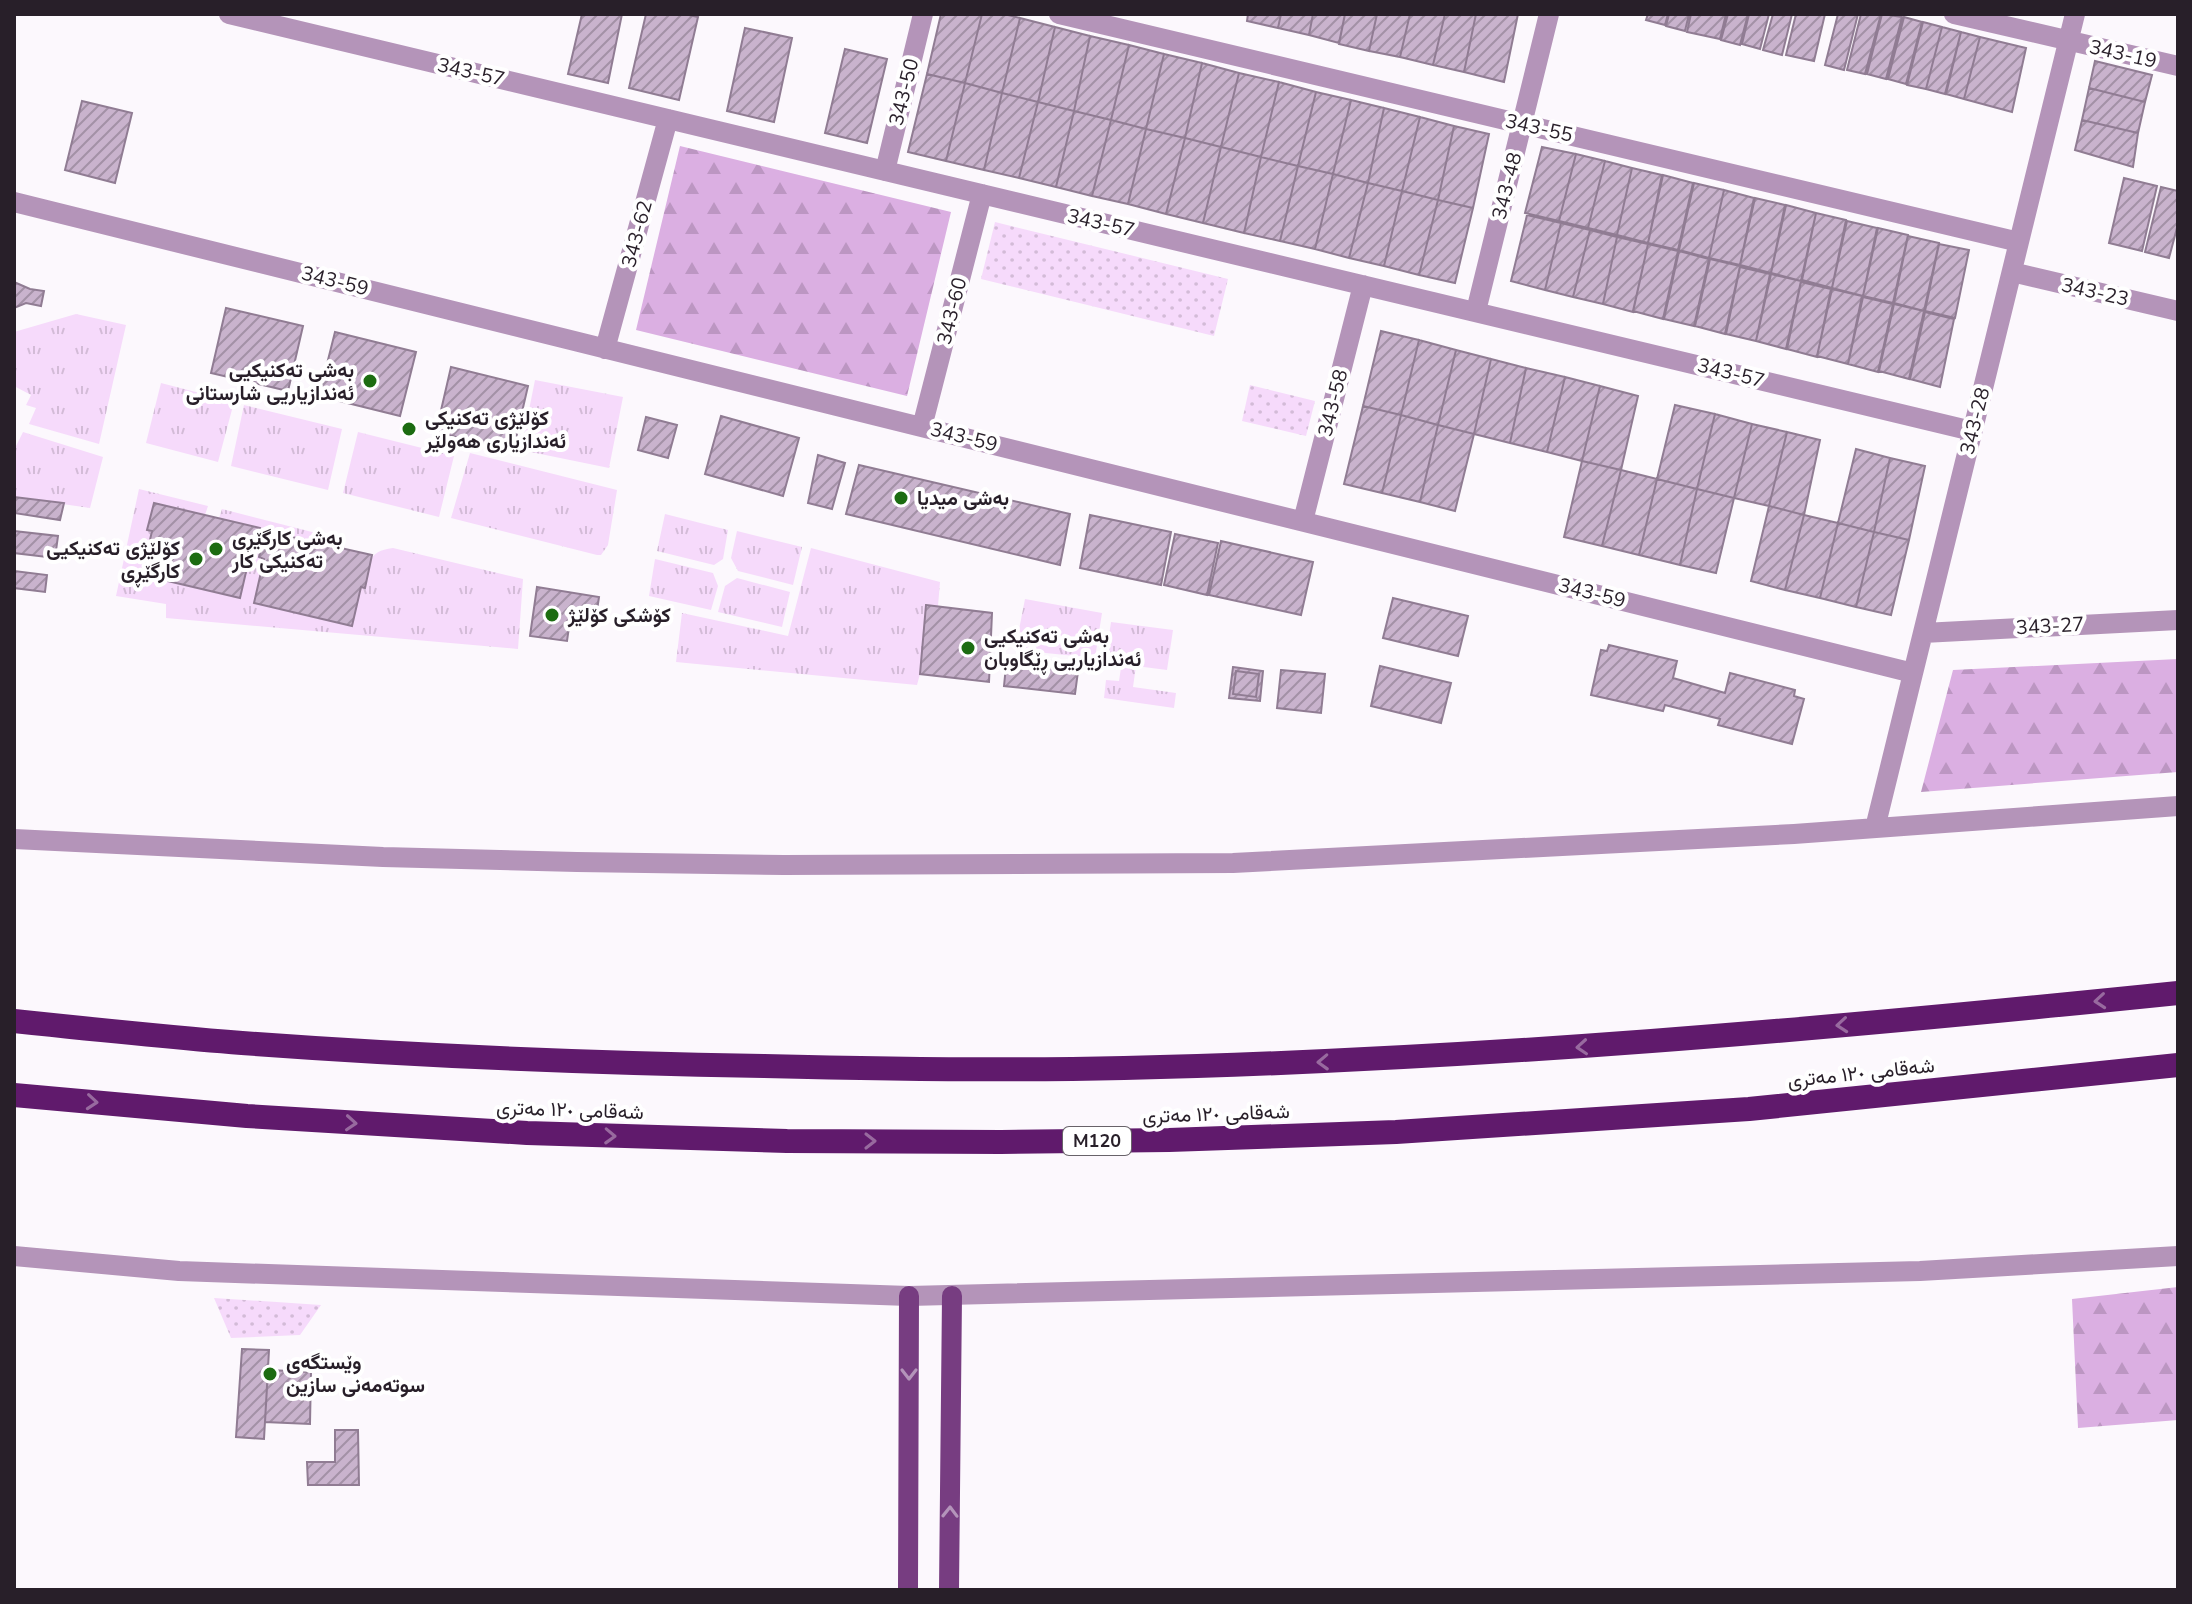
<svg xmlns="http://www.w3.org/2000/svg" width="2192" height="1604" viewBox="0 0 2192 1604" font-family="'Nunito Sans',Vazirmatn,sans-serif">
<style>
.grass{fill:url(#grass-tufts)}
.forest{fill:url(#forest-firs)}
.garden{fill:url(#garden-dots)}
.building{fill:url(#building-hatch);stroke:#907c93;stroke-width:2}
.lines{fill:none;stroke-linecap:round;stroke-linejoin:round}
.minor{stroke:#b494b9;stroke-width:20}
.major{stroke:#773d81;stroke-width:20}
.highway{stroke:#601a6c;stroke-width:24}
.oneway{stroke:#986a9f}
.oneway2{stroke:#b494ba}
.poi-dot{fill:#1c6c11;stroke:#fff;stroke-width:3}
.labels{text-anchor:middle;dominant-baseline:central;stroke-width:8;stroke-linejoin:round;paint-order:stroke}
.shield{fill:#fff;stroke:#686269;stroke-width:2}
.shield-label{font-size:18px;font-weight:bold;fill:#281f29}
.street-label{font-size:20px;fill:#281f29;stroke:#fff}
.poi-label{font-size:20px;font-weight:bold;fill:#281f29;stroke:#fff;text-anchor:start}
</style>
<defs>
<pattern id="grass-tufts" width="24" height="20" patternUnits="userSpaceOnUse" patternTransform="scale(2)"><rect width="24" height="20" fill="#f6dafb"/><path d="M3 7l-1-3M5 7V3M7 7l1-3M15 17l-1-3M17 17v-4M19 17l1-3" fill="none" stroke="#d3bbd7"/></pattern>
<pattern id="forest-firs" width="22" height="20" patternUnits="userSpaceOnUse" patternTransform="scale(2)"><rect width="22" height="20" fill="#dbafe2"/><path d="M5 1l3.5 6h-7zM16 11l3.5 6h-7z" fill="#bc96c2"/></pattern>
<pattern id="garden-dots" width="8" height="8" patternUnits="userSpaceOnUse" patternTransform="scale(2)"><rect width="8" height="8" fill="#f6dafb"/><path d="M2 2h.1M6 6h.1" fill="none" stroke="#d3bbd7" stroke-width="1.8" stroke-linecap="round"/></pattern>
<pattern id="building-hatch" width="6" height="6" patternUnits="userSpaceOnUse" patternTransform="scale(2)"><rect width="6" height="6" fill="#c9b3cd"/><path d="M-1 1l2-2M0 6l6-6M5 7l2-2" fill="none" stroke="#a391a6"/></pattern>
</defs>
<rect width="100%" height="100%" fill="#fcf8fd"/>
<!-- grass -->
<path class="grass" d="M76,314L126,325L99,444L29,424L36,408L26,405L31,395L14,386V332Z
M535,380L623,397L609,468L521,450Z
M161,383L234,402L218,462L146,443Z
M244,405L342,429L328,490L231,466Z
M23,432L103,457L90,508L14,497V446H16Z
M358,432L454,456L439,517L343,493Z
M470,453L617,490L608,545L601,555H597L451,518Z
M139,489L208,506L205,515L154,503L147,530L152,531L143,575L240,598L249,559H253L260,528L219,518L222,509L316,533L313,542L265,531L259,557L264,559L255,603L365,587C370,565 366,551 393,548L523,579L518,649L166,618V604L116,596Z
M665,514L728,530L723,559L714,565L657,551Z
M737,531L802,547L793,585L738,571L731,558Z
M811,548L940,582L938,606L926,605L920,674L917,685L676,662L682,613L788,636Z
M655,559L713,573L718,586L711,610L649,596Z
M737,578L790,592L782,627L718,612L725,586Z
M1025,599L1102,613L1095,658L1015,650Z
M1111,622L1173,630L1167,670L1136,666L1133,687L1176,693L1174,708L1104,698L1106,680L1119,681L1122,661L1106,657Z"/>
<!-- forest -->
<path class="forest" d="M680,146L951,212L907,396L636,330Z
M2178,659V772L1921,792L1953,670Z
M2178,1287V1420L2078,1428L2072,1299Z"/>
<!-- garden -->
<path class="garden" d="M995,222L1228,279L1214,336L981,279Z
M1250,385L1315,401L1306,436L1242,421Z
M214,1298L321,1305L300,1335L231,1338Z"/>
<!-- building -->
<path class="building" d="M582,14H622L608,83L568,74Z
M646,14H684L698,17L679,100L629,88Z
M941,14H982L965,83L927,74Z
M982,14H1004L1020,18L1002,93L965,83Z
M1248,14H1281L1278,28L1247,21Z
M1281,14H1313L1309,35L1278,28Z
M1313,14H1345L1339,43L1309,35Z
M1345,14H1377L1369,51L1339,44Z
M1377,14H1410L1400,57L1369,51Z
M1410,14H1445L1433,65L1400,57Z
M1445,14H1476L1464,72L1433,65Z
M1476,14H1518L1504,82L1464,72Z
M1648,14H1668L1665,25L1646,20Z
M1669,14H1689L1685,31L1666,26Z
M1691,14H1726L1720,39L1687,32Z
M1728,14H1748L1740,45L1721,40Z
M1749,14H1769L1760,49L1742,44Z
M1773,14H1792L1782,55L1763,50Z
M1796,14H1825L1814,61L1786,55Z
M1838,14H1858L1844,70L1825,65Z
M1861,14H1881L1865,74L1847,70Z
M1882,14L1902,17L1886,79L1867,74Z
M1904,17L1922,22L1906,84L1888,79Z
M1020,18L1055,27L1038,102L1002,93Z
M1923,22L1942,27L1926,89L1907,85Z
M1055,27L1090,36L1074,111L1038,102Z
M1942,27L1961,32L1945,94L1926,89Z
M745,28L792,38L774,122L727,111Z
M1961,32L1980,37L1964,99L1946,94Z
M1090,36L1129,45L1111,120L1074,111Z
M1980,37L2026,48L2012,112L1964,99Z
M1129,45L1164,54L1146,129L1111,120Z
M845,49L887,59L867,143L825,133Z
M1164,54L1202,63L1185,138L1146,129Z
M2095,61L2152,75L2145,102L2089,88Z
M1202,63L1239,73L1221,147L1185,138Z
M1239,73L1279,82L1261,157L1221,147Z
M927,74L965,83L946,161L908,152Z
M1279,82L1316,92L1298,166L1261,157Z
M965,83L1002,93L984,170L946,161Z
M2089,88L2145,102L2138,133L2082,120Z
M1316,92L1351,100L1333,174L1298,166Z
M1002,93L1038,102L1019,178L984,170Z
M1351,100L1384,108L1368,183L1333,174Z
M82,101L132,113L115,183L65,170Z
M1038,102L1074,111L1056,187L1019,178Z
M1384,108L1420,117L1402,191L1368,183Z
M1074,111L1111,120L1092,196L1056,187Z
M1420,117L1454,126L1438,200L1402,191Z
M1111,120L1146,129L1128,204L1092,196Z
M2082,120L2138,133L2133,167L2075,150Z
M1454,126L1489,134L1473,208L1438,200Z
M1146,129L1185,138L1166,214L1128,204Z
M1185,138L1221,147L1203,223L1166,214Z
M1221,147L1261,157L1244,233L1203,223Z
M1542,147L1576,154L1559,221L1525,213Z
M1576,154L1605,161L1588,228L1559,221Z
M1261,157L1298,166L1280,241L1244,233Z
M1605,161L1632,168L1617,235L1588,228Z
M1298,166L1333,174L1315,249L1280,241Z
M1632,168L1662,175L1648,243L1617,235Z
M1333,174L1368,183L1349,258L1315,249Z
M1663,175L1693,183L1678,250L1648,243Z
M2124,178L2157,186L2142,251L2109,243Z
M1368,183L1402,191L1384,266L1349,258Z
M1694,183L1724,190L1709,258L1679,250Z
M2161,187L2178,191V224L2169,258L2145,252Z
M1724,190L1754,198L1740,265L1709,258Z
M1402,191L1438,200L1419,275L1384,266Z
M1755,198L1785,205L1771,273L1740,265Z
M1438,200L1473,208L1455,283L1419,275Z
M1786,205L1816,213L1801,281L1771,273Z
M1816,213L1846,220L1832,288L1802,280Z
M1527,215L1561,223L1545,290L1511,281Z
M1847,221L1877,228L1863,296L1832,288Z
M1561,223L1590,230L1573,297L1545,290Z
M1878,228L1908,235L1893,303L1863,296Z
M1590,230L1617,237L1603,304L1573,297Z
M1908,236L1939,243L1924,311L1894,303Z
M1617,237L1648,244L1633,312L1603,304Z
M1648,244L1678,251L1663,319L1633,311Z
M1939,244L1969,250L1955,318L1925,311Z
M1679,251L1709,259L1694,326L1664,319Z
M1710,259L1740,266L1725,334L1695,326Z
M1740,267L1770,274L1756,341L1726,334Z
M1771,274L1801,281L1786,349L1756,341Z
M14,282L30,289L44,291L41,306L26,303L14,308Z
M1801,282L1831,289L1817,357L1787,349Z
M1832,289L1862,296L1848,364L1817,356Z
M1863,297L1893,304L1878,372L1848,364Z
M1894,304L1924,311L1909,379L1879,371Z
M226,308L303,326L288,391L211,373Z
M1925,312L1954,319L1940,387L1910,379Z
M1381,331L1419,340L1401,415L1363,406Z
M335,332L416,352L400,416L319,396Z
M1419,340L1456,350L1438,425L1401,415Z
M1456,350L1491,359L1474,434L1438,425Z
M1491,359L1526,368L1510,443L1474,434Z
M451,367L528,386L513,451L436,432Z
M1526,368L1565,377L1547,452L1510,443Z
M1565,377L1600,386L1582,461L1547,452Z
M1600,386L1638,396L1621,470L1582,461Z
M1675,405L1715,414L1697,489L1657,479Z
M1363,406L1401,415L1382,493L1344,484Z
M1715,414L1752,424L1734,498L1697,489Z
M1401,415L1438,425L1420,502L1382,493Z
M721,416L799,438L783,496L705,474Z
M646,417L677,425L668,458L638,450Z
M1752,424L1787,432L1769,506L1734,498Z
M1438,425L1474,434L1455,511L1420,502Z
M1787,432L1820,440L1804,515L1769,506Z
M1856,449L1890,458L1874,532L1838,523Z
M818,455L845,463L832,509L808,503Z
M1890,458L1925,466L1909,540L1874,532Z
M1582,461L1621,470L1602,546L1564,537Z
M859,465L1070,514L1060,565L846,514Z
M1621,470L1657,479L1639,555L1602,546Z
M1657,479L1697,489L1680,565L1639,555Z
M1697,489L1734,498L1716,573L1680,565Z
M14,497L64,503L60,520L14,513Z
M154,503L260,528L253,560L249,559L240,598L142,575L152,531L147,530Z
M1769,506L1804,515L1785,590L1751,581Z
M1090,515L1171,532L1161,585L1080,568Z
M1804,515L1838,523L1820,598L1785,590Z
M1838,523L1874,532L1856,607L1820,598Z
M14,531L58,536L55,558L14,553Z
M265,531L372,555L365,588L361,587L352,626L254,603L264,559L259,557Z
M1874,532L1909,540L1891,615L1856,607Z
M1175,534L1218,543L1207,595L1164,585Z
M1221,541L1313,562L1301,615L1209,595Z
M14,571L47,575L45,592L14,588Z
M537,587L599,597L596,617L571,613L567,641L530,636Z
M1393,598L1468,616L1458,656L1383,638Z
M926,605L992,613L989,682L920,674Z
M1609,645L1677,661L1673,678L1725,693L1730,673L1795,690L1794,696L1804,699L1792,744L1718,725L1720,719L1665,705L1663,711L1591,695L1601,650L1607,651Z
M1007,656L1079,664L1075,694L1004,686Z
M1380,666L1451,683L1441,723L1371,706Z
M1233,667L1263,671L1260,701L1229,698Z
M1281,670L1325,674L1321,713L1277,708Z
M1236,671L1259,674L1256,697L1233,694Z
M242,1349L269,1350L264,1439L236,1437Z
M268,1370L311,1372L310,1424L265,1422Z
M335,1430H358L359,1485H308L307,1462H335Z"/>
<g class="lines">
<!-- minor -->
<path class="minor" d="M229,14L1972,431
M1059,14L2019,242
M1954,14L2178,66
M885,171L923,14
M14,202L1913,673
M2012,272L2178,311
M1476,311L1549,14
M605,349L668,119
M922,427L982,194
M1303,521L1363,285
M1923,633L2178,620
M1875,828L2075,14
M14,839L383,857L577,862L784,865L1233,863L1794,834L2178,806
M14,1256L179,1271L909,1296L1920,1271L2178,1256"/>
<!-- major -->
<path class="major" d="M908,1590L909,1296
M949,1590L952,1296"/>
<!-- highway -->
<path class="highway" d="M14,1021C90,1029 166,1037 242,1043C416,1056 590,1063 764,1066C884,1069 1004,1071 1124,1068C1476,1060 1827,1029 2178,993
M14,1095L247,1116L527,1133L787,1141L1001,1142L1169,1140L1396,1132L1749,1109L2178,1065"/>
</g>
<!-- one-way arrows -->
<defs><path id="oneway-chevron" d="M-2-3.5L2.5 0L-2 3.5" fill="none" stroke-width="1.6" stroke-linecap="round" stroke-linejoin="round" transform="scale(2)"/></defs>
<g class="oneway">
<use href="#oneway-chevron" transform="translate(2100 1001) rotate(175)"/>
<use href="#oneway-chevron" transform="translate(1842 1025) rotate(175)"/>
<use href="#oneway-chevron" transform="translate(1582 1047) rotate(176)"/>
<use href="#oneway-chevron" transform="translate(1323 1062) rotate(178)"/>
<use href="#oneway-chevron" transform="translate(92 1102) rotate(5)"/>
<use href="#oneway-chevron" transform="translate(351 1123) rotate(4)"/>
<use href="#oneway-chevron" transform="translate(610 1136) rotate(2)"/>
<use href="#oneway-chevron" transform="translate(870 1141)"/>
</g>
<g class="oneway2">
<use href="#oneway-chevron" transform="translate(909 1374) rotate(90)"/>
<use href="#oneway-chevron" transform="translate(950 1512) rotate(-89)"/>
</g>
<!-- markers -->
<g class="poi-dot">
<circle cx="370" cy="381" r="8"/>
<circle cx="409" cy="429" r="8"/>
<circle cx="901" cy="498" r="8"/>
<circle cx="216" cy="549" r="8"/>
<circle cx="196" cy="559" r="8"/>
<circle cx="552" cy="615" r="8"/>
<circle cx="968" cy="648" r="8"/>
<circle cx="270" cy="1374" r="8"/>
</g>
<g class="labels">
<!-- shield labels -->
<rect class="shield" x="1063" y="1127" width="68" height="28" rx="6"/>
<g class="shield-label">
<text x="1097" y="1141">M120</text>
</g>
<!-- street labels -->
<g class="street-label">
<text transform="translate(2123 54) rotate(13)">343-19</text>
<text transform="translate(471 72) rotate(13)">343-57</text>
<text transform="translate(904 92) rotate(-76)">343-50</text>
<text transform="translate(1539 128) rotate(13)">343-55</text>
<text transform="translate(1507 186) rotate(-76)">343-48</text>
<text transform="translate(1101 223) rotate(13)">343-57</text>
<text transform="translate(637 234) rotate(-75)">343-62</text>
<text transform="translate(335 281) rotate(14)">343-59</text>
<text transform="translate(2095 292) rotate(13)">343-23</text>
<text transform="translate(952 311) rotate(-76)">343-60</text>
<text transform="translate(1731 373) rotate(14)">343-57</text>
<text transform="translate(1333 403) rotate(-76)">343-58</text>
<text transform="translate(1975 421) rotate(-76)">343-28</text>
<text transform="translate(964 437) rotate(14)">343-59</text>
<text transform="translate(1592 593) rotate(14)">343-59</text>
<text transform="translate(2050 626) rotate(-3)">343-27</text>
<text transform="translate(1861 1073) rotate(-6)">شەقامی ١٢٠ مەتری</text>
<text transform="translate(570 1110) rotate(2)">شەقامی ١٢٠ مەتری</text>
<text transform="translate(1216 1114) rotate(-2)">شەقامی ١٢٠ مەتری</text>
</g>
<!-- poi labels -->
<g class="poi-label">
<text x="354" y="370" text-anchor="end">بەشی تەکنیکیی<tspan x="354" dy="23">ئەندازیاریی شارستانی</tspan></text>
<text x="425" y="418">کۆلێژی تەکنیکی<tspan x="425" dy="23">ئەندازیاری هەولێر</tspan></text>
<text x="917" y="498">بەشی میدیا</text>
<text x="232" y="538">بەشی کارگێڕی<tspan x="232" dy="23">تەکنیکی کار</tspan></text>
<text x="180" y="548" text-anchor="end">کۆلێژی تەکنیکیی<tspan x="180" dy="23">کارگێڕی</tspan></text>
<text x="568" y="615">کۆشکی کۆلێژ</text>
<text x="984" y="636">بەشی تەکنیکیی<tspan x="984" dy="23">ئەندازیاریی ڕێگاوبان</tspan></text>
<text x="286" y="1362">وێستگەی<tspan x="286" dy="23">سوتەمەنی سازین</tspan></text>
</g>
</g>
<!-- border -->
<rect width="2192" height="1604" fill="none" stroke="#281f29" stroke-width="32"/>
</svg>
